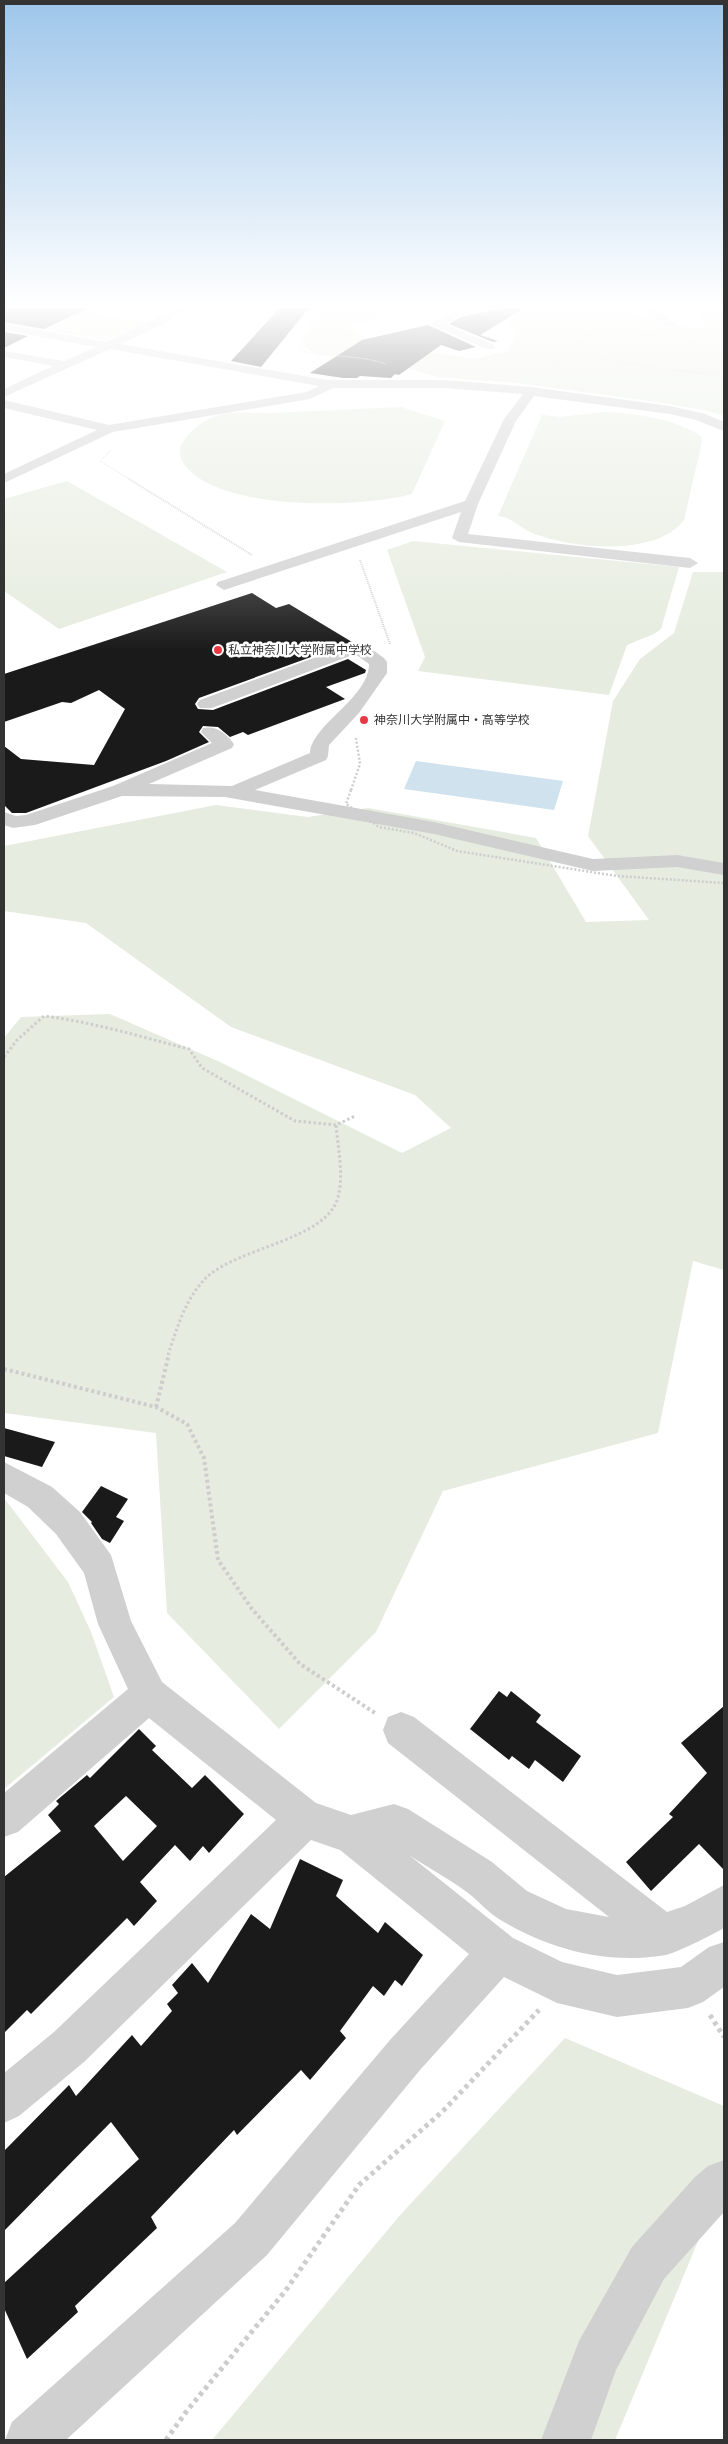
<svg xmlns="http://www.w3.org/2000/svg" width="728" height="2444" viewBox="0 0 728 2444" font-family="'Public Sans','Noto Sans JP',sans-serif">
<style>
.green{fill:#e6ecdf}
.water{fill:#cfe2ee}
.building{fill:#1a1a1a;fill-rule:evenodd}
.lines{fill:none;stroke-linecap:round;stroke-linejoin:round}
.path-far5{stroke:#cdcdcd;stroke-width:1;stroke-dasharray:1 1;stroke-linecap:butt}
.path-far4{stroke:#cdcdcd;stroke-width:2;stroke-dasharray:1 1;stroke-linecap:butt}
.path-far3{stroke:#cdcdcd;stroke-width:2.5;stroke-dasharray:2 2;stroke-linecap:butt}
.path-far2{stroke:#cdcdcd;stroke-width:3;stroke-dasharray:2.5 2.5;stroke-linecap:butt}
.path-far1{stroke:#cdcdcd;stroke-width:4;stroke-dasharray:3 3;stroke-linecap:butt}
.path{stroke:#cdcdcd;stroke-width:5;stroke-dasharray:4 4;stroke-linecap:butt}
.minor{fill:#d0d0d0;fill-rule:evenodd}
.path-bridge{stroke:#cdcdcd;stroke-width:2.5;stroke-dasharray:2 2;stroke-linecap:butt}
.poi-dot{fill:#e63946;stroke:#fff;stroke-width:2}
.labels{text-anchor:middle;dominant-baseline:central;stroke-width:5;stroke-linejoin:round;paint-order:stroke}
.far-poi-label{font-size:12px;fill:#333;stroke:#fff;text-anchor:start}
</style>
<rect width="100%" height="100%" fill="#fff"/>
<!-- green -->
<path class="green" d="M28,308H67L147,322L112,339L104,340L4,322V319Z
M324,308H402L397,313L346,328L382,345L476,359L509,350L516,332L504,317L503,308H587L655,316L665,323L696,328L705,324L694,308H724V416L704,410L657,402L517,383L436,377L368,355H330L317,354L305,348L303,338Z
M401,407L445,421L412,494C359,508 229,511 188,469C180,461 177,451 183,442C191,429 205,419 219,415C235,411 256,414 272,413C315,411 358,409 401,407Z
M605,412C638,414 672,418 701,436L702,442L684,520C655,557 575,549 535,534C521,529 512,517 498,516L542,415L560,417Z
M67,481L227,572L59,629L4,591V499Z
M413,541L679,567L661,629L654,634L627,645L609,695L418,671L425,657L387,550Z
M693,572H724V1270L693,1261L658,1433L443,1491L376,1632L279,1729L167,1613L156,1433L4,1413V1038L21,1017L110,1014L220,1062L402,1153L451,1128L415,1095L231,1027L86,923L4,911V846L216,805L308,817L368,808L536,838L586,922L649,920L588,836L613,701L640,659L674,633Z
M4,1498L68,1582L91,1632L114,1697L4,1789Z
M565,2038L724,2106V2179L615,2440H212L401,2214Z"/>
<!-- water -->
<path class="water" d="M416,761L563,781L554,810L404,789Z"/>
<!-- building -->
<path class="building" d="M4,308H88L44,329L4,322Z
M280,308H309L261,367L231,361Z
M502,308H524L480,335L498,341L493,342L449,324L461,317Z
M428,325L476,347L459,351L441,345L399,375L395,374L391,378L360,376L357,378H343L310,373L362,340Z
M4,332L28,336L4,348Z
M252,593L276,608L289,604L352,642L199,698L195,704L198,709L213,710L348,659L366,670L365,673L326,687L345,699L248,735L243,732L230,737L218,727L203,726L199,732L209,742L166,761L26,813H12L4,805V746L21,759L94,765L125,709L99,690L71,703L62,702L4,722V674Z
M4,1428L55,1442L42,1467L4,1456Z
M101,1486L128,1499L116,1517L124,1521L110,1543L102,1539L91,1523L92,1522L82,1512Z
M499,1691L507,1697L511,1691L541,1715L536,1722L581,1756L563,1782L535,1760L529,1769L512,1756L509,1760L470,1729Z
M724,1706V1870L699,1844L651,1891L626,1862L673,1817L669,1814L707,1773L681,1743Z
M139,1729L156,1746L152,1750L192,1788L205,1775L244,1814L209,1853L203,1846L190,1861L175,1845L140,1882L157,1901L134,1926L127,1918L31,2014L27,2010L4,2033V1877L61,1831L48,1815L59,1804L56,1801L87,1775L90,1778ZM126,1796L157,1826L123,1861L94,1826Z
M300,1859L343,1880L336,1896L378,1933L385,1922L423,1955L402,1986L395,1980L384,1996L373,1986L340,2031L346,2038L310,2080L301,2070L237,2135L234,2130L151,2217L157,2228L75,2306L78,2312L27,2359L4,2308V2283L139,2159L111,2122L4,2231V2151L69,2085L76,2096L132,2035L141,2046L172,2011L167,2004L178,1993L172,1985L192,1963L208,1983L251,1914L270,1929Z"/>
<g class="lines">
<!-- path-far5 -->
<path class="path-far5" d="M321,308L300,340L301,351C329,358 358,354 386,364
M707,308L724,319
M681,338L699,347L724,355
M569,354L575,353L642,366L724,376
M546,374C568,355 589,325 622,327C633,328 642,334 652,336
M111,450L100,461L131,480"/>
<!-- path-far4 -->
<path class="path-far4" d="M129,479L252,555
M360,560L390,644"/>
<!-- path-far3 -->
<path class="path-far3" d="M351,790L360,764L356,738"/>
<!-- path-far2 -->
<path class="path-far2" d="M4,1057L17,1040L44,1016C93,1022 141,1037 189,1049L202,1068L295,1121L336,1125L355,1116
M168,1355C177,1328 186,1297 207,1277C239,1247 327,1240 338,1197C344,1175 338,1148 336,1125"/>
<!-- path-far1 -->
<path class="path-far1" d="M4,1369L156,1407L187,1424L204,1458L218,1560L252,1609L300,1664L375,1713
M156,1407L169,1354"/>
<!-- path -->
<path class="path" d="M710,2015L724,2037
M166,2440L186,2412L286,2290L359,2185L443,2111L539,2010"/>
<!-- minor -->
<path class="minor" d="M176,308H189L157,327L120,344L327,380H443L531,387L670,406L705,414L724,422V431L696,420L670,414L534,396L516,421L478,504L468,534L690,558L698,563L690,568L459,542L452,538L461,512L230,588L224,590L216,585L218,582L465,501L504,419L523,394L443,388H333L310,399L113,432L4,483V474L97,430L4,408V400L109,425L307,392L319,386L110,349L4,397V389L53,366L4,357V351L64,361L96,347L4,330V324L107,342Z
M461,308H474L445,324L494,345V349H486L430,324Z
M642,308H654L675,324L673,326H665Z
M357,642L363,643L384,658L387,662V673L359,713L329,745L328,756L326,760L255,790L434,822L593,859L677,855L724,863V875L677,867L593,871L434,834L225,797L122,796L35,825L13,828L4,825V812L16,816L26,815L113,786L212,743L201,732L203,728C216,725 227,734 234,744L232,748L149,784L232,786L310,753C312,724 369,698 369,664L355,654L212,708H200L197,704L200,700Z
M4,1462L52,1487L80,1512L111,1555L131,1621L162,1682L316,1803L351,1815L394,1804L408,1809L492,1862L527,1891L566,1909L609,1917L388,1743L383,1730L388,1717L401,1712L414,1717L667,1912L685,1906L724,1885V1928C712,1935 678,1952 666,1955C608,1965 549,1950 499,1919C486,1911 476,1898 464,1890C446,1877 427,1867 409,1855L513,1938L562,1962L617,1975L681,1967L709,1947L724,1942V1987L703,2002L688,2008L617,2017L557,2003L504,1977L420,2070L267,2255L66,2440H5L12,2422L235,2223L390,2040L469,1954L340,1850L311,1840L84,2062L19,2116L4,2123V2073L54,2032L276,1820L149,1718L18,1832L4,1837V1793L128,1689L98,1624L84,1573L56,1534L28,1507L4,1493Z
M724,2160V2212L664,2279L616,2370L591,2440H541L579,2341L632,2247L695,2177L708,2166Z"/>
<!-- path-bridge -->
<path class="path-bridge" d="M351,790L346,804L379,827L414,833L457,851L617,876L724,883"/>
</g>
<!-- sky -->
<linearGradient id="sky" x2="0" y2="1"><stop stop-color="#9ec6ea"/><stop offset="0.47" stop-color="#fff"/><stop offset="1" stop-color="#fff" stop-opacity="0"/></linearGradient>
<rect width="728" height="650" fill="url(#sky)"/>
<!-- markers -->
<g class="poi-dot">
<circle cx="218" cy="650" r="5"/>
<circle cx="364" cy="720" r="5"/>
</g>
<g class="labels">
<!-- far-poi labels -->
<g class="far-poi-label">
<text x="228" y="650">私立神奈川大学附属中学校</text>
<text x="374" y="720">神奈川大学附属中・高等学校</text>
</g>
</g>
<!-- border -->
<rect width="728" height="2444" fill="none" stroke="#333333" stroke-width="10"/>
</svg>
